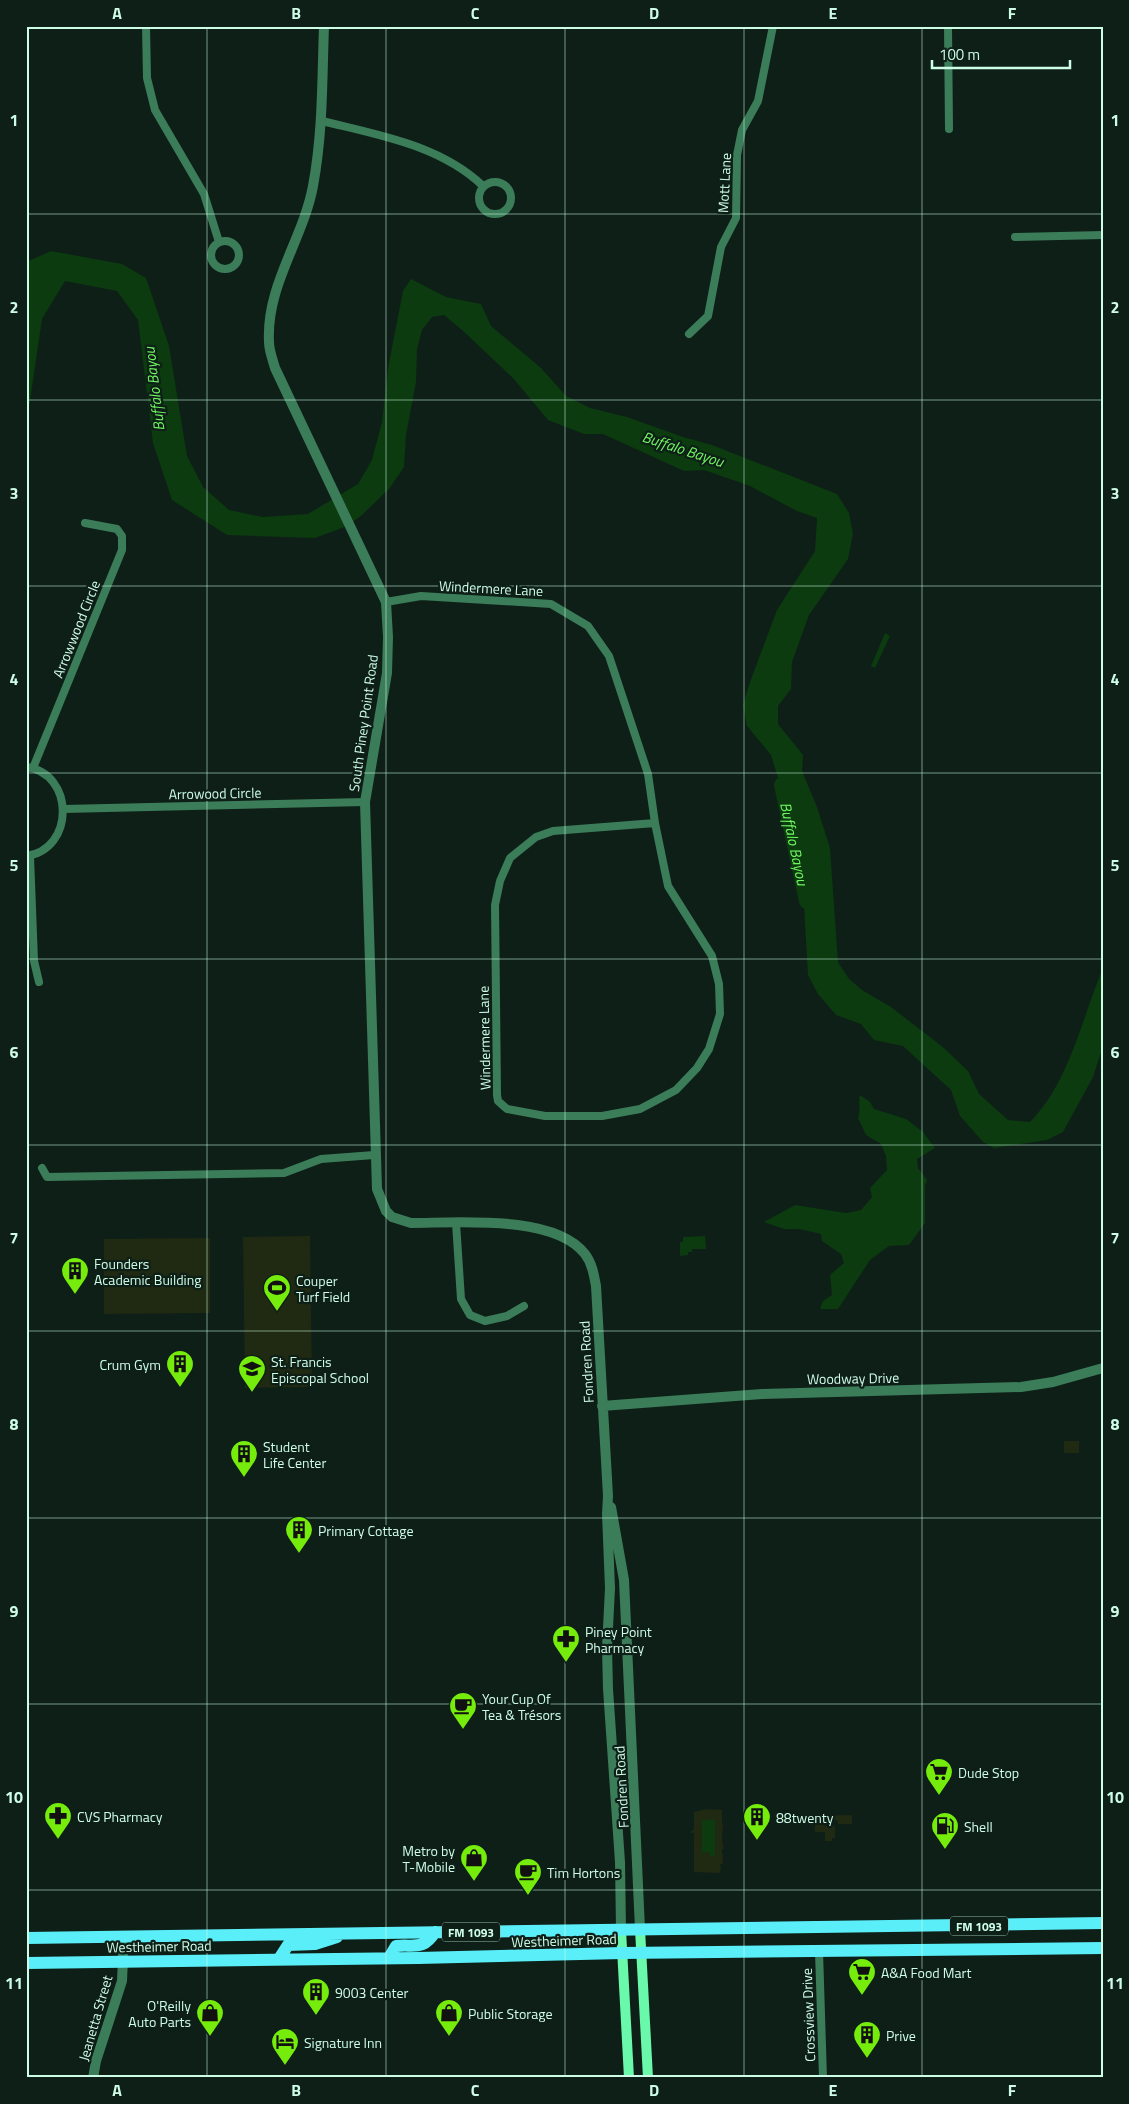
<svg xmlns="http://www.w3.org/2000/svg" width="1129" height="2104" viewBox="0 0 1129 2104" font-family="'Titillium Web',sans-serif">
<style>
.green{fill:#202911}
.water{fill:#0b3b0e}
.lines{fill:none;stroke-linecap:round;stroke-linejoin:round}
.river{stroke:#0b3b0e;stroke-width:16}
.minor{stroke:#3b7c59;stroke-width:8}
.tertiary{stroke:#3b7c59;stroke-width:10}
.secondary{stroke:#6af8aa;stroke-width:10}
.primary{stroke:#5aeff8;stroke-width:12}
.grid{fill:none;stroke:#cefde7;stroke-width:1;stroke-opacity:0.55}
.labels{text-anchor:middle;dominant-baseline:central;stroke-width:4.5;stroke-linejoin:round;paint-order:stroke}
.shield{fill:#0e1f18;stroke:#94baa9;stroke-width:1}
.shield-label{font-size:12px;font-weight:bold;fill:#cefde7}
.street-label{font-size:14px;fill:#cefde7;stroke:#0e1f18}
.poi-label{font-size:14px;fill:#cefde7;stroke:#0e1f18;text-anchor:start}
.water-label{font-size:15px;font-style:italic;fill:#71f861;stroke:#0e1f18}
.neatline{fill:none;stroke:#cefde7;stroke-width:2}
.grid-label{font-size:16px;text-anchor:middle;font-weight:bold;fill:#cefde7}
</style>
<rect width="100%" height="100%" fill="#0e1f18"/>
<!-- green -->
<path class="green" d="M310,1236L312,1387L245,1388L243,1237Z
M210,1238V1313L104,1314V1239Z
M1064,1441H1079V1453H1064Z
M705,1809L722,1810V1825H724C721,1829 722,1845 724,1849H722L723,1864H720L721,1870L719,1873L694,1872V1833H691V1831L694,1830V1812Z
M852,1815V1824H838L837,1820L825,1821V1826H835V1838H832V1841H825V1832H815V1823H810L811,1816Z"/>
<!-- water -->
<path class="water" d="M51,251L122,264L146,278L169,346L187,456L203,487L229,510L262,517L308,514L358,484L372,460L382,422L388,368L403,291L411,279L446,297L481,304L491,326L541,368L566,396L590,408L627,417L683,437L712,445L837,494L849,513L853,534L848,559L809,615L792,662L791,689L778,706V724L803,755L802,771L817,807L830,848L838,962L849,979L862,990L891,1007L944,1048L968,1071L979,1094L1008,1120L1030,1122C1070,1081 1081,1020 1103,968V1046L1093,1077L1063,1132L1047,1140L994,1148L983,1142L960,1116L951,1090L903,1046L874,1040L861,1024L836,1015L818,994L808,975L801,853L771,755L747,726L743,705L750,682L777,610L815,551L817,518L797,511L750,486L704,470L684,471L603,434H584L548,420L513,378L462,330L444,315L432,317L422,330L417,349L416,382L406,435L404,467L389,489L362,515L347,526L315,538L227,535L172,500L153,443L138,320L117,291L65,281L42,319L26,428V262Z
M885,633L890,636L875,668L871,666Z
M860,1095L870,1102L874,1109L906,1119L923,1132L935,1148L917,1159L918,1168L927,1180L925,1186V1223L909,1245L889,1246L870,1260L838,1309H820L823,1301L832,1295L830,1275L844,1263L841,1254L822,1241L821,1234L799,1229H784L764,1222L795,1205L846,1213L861,1210L872,1197L870,1188L887,1170L886,1156L881,1144L866,1135L858,1118C861,1110 858,1104 860,1095Z
M705,1236L706,1249H692V1252H688V1255L680,1256V1242H683V1237Z
M702,1820H715V1856H710V1852L702,1853Z"/>
<g class="lines">
<!-- river -->
<path class="river" id="s1" d="M782,785L807,901"/>
<!-- minor -->
<path class="minor" d="M146,26L147,78L155,110L204,194L219,242
M948,26L949,129
M322,121C378,135 440,145 483,186
M479 198a16 16 0 1 1 32 0a16 16 0 1 1-32 0Z
M1015,237L1103,235
M211 255a14 14 0 1 1 28 0a14 14 0 1 1-28 0Z
M689,334L708,316L721,247L736,218L737,155L742,130L758,101L773,26
M386,602L421,596L551,604L588,626L609,656L648,774L655,823
M26,767C75,773 75,850 26,856
M33,768L122,550V536L117,529L85,523
M64,809L365,802
M655,823L668,886L712,956L719,984L720,1014L709,1049L697,1068L676,1090L640,1109L602,1116H545L507,1109L498,1101L497,1095L495,905L500,881L510,858L536,837L553,831Z
M30,856L34,961L39,982
M42,1168L47,1177L284,1173L321,1159L374,1155
M456,1223L461,1299L470,1315L485,1321L507,1316L524,1306
M819,1951L823,2078"/>
<!-- tertiary -->
<path class="tertiary" d="M324,26C322,81 323,132 313,186C303,240 266,285 269,342C269,351 273,360 275,368L386,602L388,637L387,673L365,802L377,1189L386,1211L392,1217L411,1223C457,1223 554,1214 585,1254C592,1263 594,1275 596,1286L608,1496L607,1514L610,1588L607,1648L608,1689L620,1862L621,1930
M602,1406L762,1394L1021,1387L1053,1382L1103,1368
M611,1507L624,1580L640,1929
M93,2078L96,2061L122,1981L124,1937"/>
<!-- secondary -->
<path class="secondary" d="M640,1929L648,2078
M621,1930L629,2078"/>
<!-- primary -->
<path class="primary" d="M26,1938L1103,1923
M389,1958L396,1946C414,1944 423,1951 435,1932
M279,1959L288,1945L315,1944L337,1937
M26,1963L418,1958L622,1953L1103,1948"/>
</g>
<!-- grid -->
<path class="grid" d="M207,26V2078M386,26V2078M565,26V2078M744,26V2078M922,26V2078M26,214H1103M26,400H1103M26,586H1103M26,773H1103M26,959H1103M26,1145H1103M26,1331H1103M26,1518H1103M26,1704H1103M26,1890H1103"/>
<!-- icons -->
<defs>
<symbol id="building-pin" viewBox="-11 -11 22 30"><path d="M0 17L-7.5 6A9.5 9.5 0 1 1 7.5 6Z" fill="#75ec0b" stroke="#0e1f18"/><path d="M-4-6H4V6H1V3H-1V6H-4ZM-2.5-4.3h1.7v1.8h-1.7ZM.8-4.3h1.7v1.8H.8ZM-2.5-1h1.7V.8h-1.7ZM.8-1h1.7V.8H.8Z" fill="#111"/></symbol>
<symbol id="stadium-pin" viewBox="-11 -11 22 30"><path d="M0 17L-7.5 6A9.5 9.5 0 1 1 7.5 6Z" fill="#75ec0b" stroke="#0e1f18"/><path d="M0-5a6.5 5 0 1 0 0 10a6.5 5 0 1 0 0-10ZM-3.5-1.8h7v3.6h-7Z" fill="#111"/></symbol>
<symbol id="school-pin" viewBox="-11 -11 22 30"><path d="M0 17L-7.5 6A9.5 9.5 0 1 1 7.5 6Z" fill="#75ec0b" stroke="#0e1f18"/><path d="M0-5L7-2L0 1L-7-2ZM-4 1L0 2.5L4 1V4Q0 6-4 4Z" fill="#111"/></symbol>
<symbol id="pharmacy-pin" viewBox="-11 -11 22 30"><path d="M0 17L-7.5 6A9.5 9.5 0 1 1 7.5 6Z" fill="#75ec0b" stroke="#0e1f18"/><path d="M-2-6h4v4h4v4h-4v4h-4v-4h-4v-4h4Z" fill="#111"/></symbol>
<symbol id="cafe-pin" viewBox="-11 -11 22 30"><path d="M0 17L-7.5 6A9.5 9.5 0 1 1 7.5 6Z" fill="#75ec0b" stroke="#0e1f18"/><path d="M-5.5-4.5H6V0H3Q3 3.5 0 3.5H-2.5Q-5.5 3.5-5.5 0ZM3-3.2v2h1.7v-2ZM-6 4.5H4V6H-6Z" fill="#111"/></symbol>
<symbol id="supermarket-pin" viewBox="-11 -11 22 30"><path d="M0 17L-7.5 6A9.5 9.5 0 1 1 7.5 6Z" fill="#75ec0b" stroke="#0e1f18"/><path d="M-6-5.5h2.5l.6 2H6L4.5 2H-2.5L-4.4-4H-6ZM-1.5 3.2a1.3 1.3 0 1 0 .1 0ZM3 3.2a1.3 1.3 0 1 0 .1 0Z" fill="#111"/></symbol>
<symbol id="fuel-pin" viewBox="-11 -11 22 30"><path d="M0 17L-7.5 6A9.5 9.5 0 1 1 7.5 6Z" fill="#75ec0b" stroke="#0e1f18"/><path d="M-5.5-6h7V0h2V4h1.3V-2.5L3-4.5l.8-.8L6-3V5H2.5V1h-1V6h-7ZM-4.2-4.7v3.2H.2V-4.7Z" fill="#111"/></symbol>
<symbol id="shop-pin" viewBox="-11 -11 22 30"><path d="M0 17L-7.5 6A9.5 9.5 0 1 1 7.5 6Z" fill="#75ec0b" stroke="#0e1f18"/><path d="M-5-2.5h2.3a2.7 3.5 0 0 1 5.4 0H5L5.5 6h-11ZM-1.5-2.5h3a1.5 2.3 0 0 0-3 0Z" fill="#111"/></symbol>
<symbol id="hotel-pin" viewBox="-11 -11 22 30"><path d="M0 17L-7.5 6A9.5 9.5 0 1 1 7.5 6Z" fill="#75ec0b" stroke="#0e1f18"/><path d="M-6-4.5h1.5V1H6V5H4.5V3h-9V5H-6ZM-4 0a1.8 1.8 0 1 1 3.6 0ZM.5 0V-2.5h3Q6-2.5 6 0Z" fill="#111"/></symbol>
</defs>
<g fill-rule="evenodd">
<use href="#building-pin" x="59" y="1255" width="32" height="43"/>
<use href="#stadium-pin" x="261" y="1272" width="32" height="43"/>
<use href="#building-pin" x="164" y="1348" width="32" height="43"/>
<use href="#school-pin" x="236" y="1353" width="32" height="43"/>
<use href="#building-pin" x="228" y="1438" width="32" height="43"/>
<use href="#building-pin" x="283" y="1514" width="32" height="43"/>
<use href="#pharmacy-pin" x="550" y="1623" width="32" height="43"/>
<use href="#cafe-pin" x="447" y="1690" width="32" height="43"/>
<use href="#supermarket-pin" x="923" y="1756" width="32" height="43"/>
<use href="#pharmacy-pin" x="42" y="1800" width="32" height="43"/>
<use href="#building-pin" x="741" y="1801" width="32" height="43"/>
<use href="#fuel-pin" x="929" y="1810" width="32" height="43"/>
<use href="#shop-pin" x="458" y="1842" width="32" height="43"/>
<use href="#cafe-pin" x="512" y="1856" width="32" height="43"/>
<use href="#supermarket-pin" x="846" y="1956" width="32" height="43"/>
<use href="#building-pin" x="300" y="1976" width="32" height="43"/>
<use href="#shop-pin" x="194" y="1997" width="32" height="43"/>
<use href="#shop-pin" x="433" y="1997" width="32" height="43"/>
<use href="#building-pin" x="851" y="2019" width="32" height="43"/>
<use href="#hotel-pin" x="269" y="2026" width="32" height="43"/>
</g>
<g class="labels">
<!-- shield labels -->
<g class="shield">
<rect x="950" y="1916.5" width="58" height="19" rx="4"/>
<rect x="442" y="1922.5" width="58" height="19" rx="4"/>
</g>
<g class="shield-label">
<text x="979" y="1926">FM 1093</text>
<text x="471" y="1932">FM 1093</text>
</g>
<!-- street labels -->
<g class="street-label">
<text transform="translate(724 183) rotate(-87)">Mott Lane</text>
<text transform="translate(491 588) rotate(3)">Windermere Lane</text>
<text transform="translate(76 629) rotate(-68)">Arrowwood Circle</text>
<text transform="translate(363 723) rotate(-82)">South Piney Point Road</text>
<text transform="translate(215 793) rotate(-1)">Arrowood Circle</text>
<text transform="translate(484 1038) rotate(-91)">Windermere Lane</text>
<text transform="translate(586 1362) rotate(-93)">Fondren Road</text>
<text transform="translate(853 1378) rotate(-1)">Woodway Drive</text>
<text transform="translate(621 1787) rotate(-93)">Fondren Road</text>
<text transform="translate(564 1940) rotate(-2)">Westheimer Road</text>
<text transform="translate(159 1946) rotate(-1)">Westheimer Road</text>
<text transform="translate(808 2015) rotate(-92)">Crossview Drive</text>
<text transform="translate(95 2018) rotate(-74)">Jeanetta Street</text>
</g>
<!-- poi labels -->
<g class="poi-label">
<text x="94" y="1263">Founders<tspan x="94" dy="16">Academic Building</tspan></text>
<text x="296" y="1280">Couper<tspan x="296" dy="16">Turf Field</tspan></text>
<text x="271" y="1361">St. Francis<tspan x="271" dy="16">Episcopal School</tspan></text>
<text x="161" y="1364" text-anchor="end">Crum Gym</text>
<text x="263" y="1446">Student<tspan x="263" dy="16">Life Center</tspan></text>
<text x="318" y="1530">Primary Cottage</text>
<text x="585" y="1631">Piney Point<tspan x="585" dy="16">Pharmacy</tspan></text>
<text x="482" y="1698">Your Cup Of<tspan x="482" dy="16">Tea &amp; Trésors</tspan></text>
<text x="958" y="1772">Dude Stop</text>
<text x="77" y="1816">CVS Pharmacy</text>
<text x="776" y="1817">88twenty</text>
<text x="964" y="1826">Shell</text>
<text x="455" y="1850" text-anchor="end">Metro by<tspan x="455" dy="16">T-Mobile</tspan></text>
<text x="547" y="1872">Tim Hortons</text>
<text x="881" y="1972">A&amp;A Food Mart</text>
<text x="335" y="1992">9003 Center</text>
<text x="191" y="2005" text-anchor="end">O'Reilly<tspan x="191" dy="16">Auto Parts</tspan></text>
<text x="468" y="2013">Public Storage</text>
<text x="886" y="2035">Prive</text>
<text x="304" y="2042">Signature Inn</text>
</g>
<!-- water labels -->
<g class="water-label">
<text transform="translate(154 389) rotate(-97)">Buffalo Bayou</text>
<text transform="translate(683 449) rotate(18)">Buffalo Bayou</text>
<text stroke="none"><textPath href="#s1" startOffset="60">Buffalo Bayou</textPath></text>
</g>
</g>
<!-- border -->
<rect width="1129" height="2104" fill="none" stroke="#0e1f18" stroke-width="55"/>
<!-- scale -->
<path d="M932 60v8h138v-8" fill="none" stroke="#cefde7" stroke-width="2.5"/>
<text x="939" y="60" font-size="15" fill="#cefde7" stroke="#0e1f18" stroke-width="4" paint-order="stroke">100 m</text>
<rect x="28" y="28" width="1074" height="2048" class="neatline"/>
<g class="grid-label">
<text x="117" y="19">A</text>
<text x="296" y="19">B</text>
<text x="475" y="19">C</text>
<text x="654" y="19">D</text>
<text x="833" y="19">E</text>
<text x="1012" y="19">F</text>
<text x="14" y="126">1</text>
<text x="1115" y="126">1</text>
<text x="14" y="313">2</text>
<text x="1115" y="313">2</text>
<text x="14" y="499">3</text>
<text x="1115" y="499">3</text>
<text x="14" y="685">4</text>
<text x="1115" y="685">4</text>
<text x="14" y="871">5</text>
<text x="1115" y="871">5</text>
<text x="14" y="1058">6</text>
<text x="1115" y="1058">6</text>
<text x="14" y="1244">7</text>
<text x="1115" y="1244">7</text>
<text x="14" y="1430">8</text>
<text x="1115" y="1430">8</text>
<text x="14" y="1617">9</text>
<text x="1115" y="1617">9</text>
<text x="14" y="1803">10</text>
<text x="1115" y="1803">10</text>
<text x="14" y="1989">11</text>
<text x="1115" y="1989">11</text>
<text x="117" y="2096">A</text>
<text x="296" y="2096">B</text>
<text x="475" y="2096">C</text>
<text x="654" y="2096">D</text>
<text x="833" y="2096">E</text>
<text x="1012" y="2096">F</text>
</g>
</svg>
